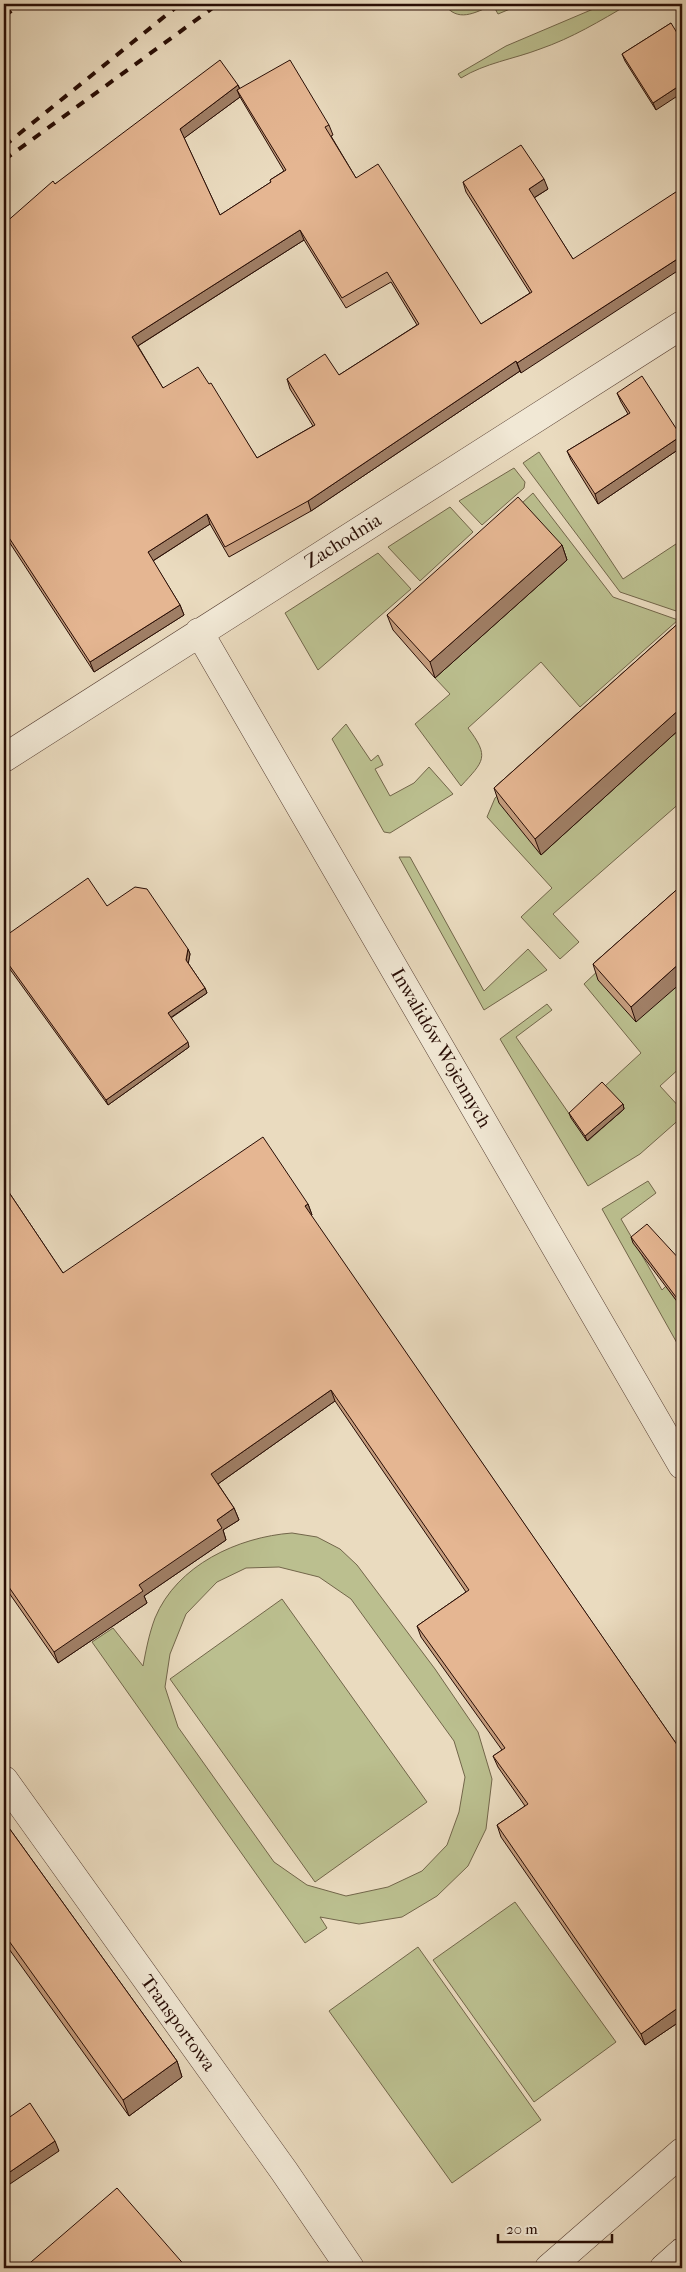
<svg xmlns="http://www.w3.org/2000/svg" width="686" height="2272" viewBox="0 0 686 2272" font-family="'IM FELL French Canon',serif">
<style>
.green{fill:#bbbf8f;stroke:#72664a;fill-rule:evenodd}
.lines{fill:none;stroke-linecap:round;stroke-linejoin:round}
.street-casing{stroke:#584034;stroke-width:29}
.secondary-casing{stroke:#280d05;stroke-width:29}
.street{stroke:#f1e8d5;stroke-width:28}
.secondary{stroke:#f1e8d5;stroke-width:28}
.rail{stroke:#280d05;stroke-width:4;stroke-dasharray:9 9;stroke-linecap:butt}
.wall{fill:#c59d7e;stroke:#280d05;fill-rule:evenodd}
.shaded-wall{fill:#a07f66;stroke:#280d05}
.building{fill:#e5b692;stroke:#280d05;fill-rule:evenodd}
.labels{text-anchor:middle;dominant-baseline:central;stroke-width:5;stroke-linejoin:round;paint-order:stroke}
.street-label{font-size:19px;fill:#280d05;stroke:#f1e8d5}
</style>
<rect width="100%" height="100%" fill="#eadbbf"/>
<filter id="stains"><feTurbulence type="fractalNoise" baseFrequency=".004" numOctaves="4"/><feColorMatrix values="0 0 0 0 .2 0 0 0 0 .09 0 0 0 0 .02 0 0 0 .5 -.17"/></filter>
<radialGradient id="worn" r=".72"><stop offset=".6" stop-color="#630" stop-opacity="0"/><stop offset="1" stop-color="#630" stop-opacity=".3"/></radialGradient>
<!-- green -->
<path class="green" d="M444,4H522L498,14L493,5C474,13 458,23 444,4Z
M605,4H629C600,21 572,38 540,49C514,59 485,63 461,78L458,74L506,46Z
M539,452L623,579L682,540V613L620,592L523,463Z
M514,468L525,482L524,488L482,525L459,501Z
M533,493L613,597L678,620L580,707L541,662L468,728C490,757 484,761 461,786L415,724L450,694L435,678L489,533Z
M450,507L473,532L420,581L388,547Z
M378,553L411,589L318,670L285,613Z
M346,724L371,761L378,755L383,765L375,769L390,796L414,783L429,767L453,794L390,833L384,832L332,739Z
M682,727V801L553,914L579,942L560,959L521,917L552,888L487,817L495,798L524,771Z
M399,857H410L484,991L528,949L547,970L484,1010Z
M621,949L682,982V1066L660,1086L682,1110V1117L640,1154L588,1186L500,1039L547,1004L552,1010L516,1037L588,1141L624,1109L604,1087L641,1053L584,984Z
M648,1181L656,1193L621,1219L662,1290L666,1286L682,1308V1352L602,1209Z
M292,1533L317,1537L340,1549L357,1565L435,1669L478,1732L492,1779L486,1829L468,1866L437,1896L402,1917L359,1924L320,1917L327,1928L305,1943L92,1642L113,1628L143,1666C146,1650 149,1634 155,1618C177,1565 238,1537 292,1533ZM279,1567L319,1577L351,1599L454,1741L465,1777L459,1812L447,1845L422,1871L388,1887L346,1896L307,1885L274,1862L178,1727L165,1687L170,1654L186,1614L217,1582L246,1568Z
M282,1599L427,1802L315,1882L170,1679Z
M515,1902L616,2042L534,2102L433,1960Z
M418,1947L541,2120L452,2183L329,2011Z"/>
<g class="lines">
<defs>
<path id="street" d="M199,632L682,1465
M4,758L682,325
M4,1780L284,2171L350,2268
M549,2268L682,2152"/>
<path id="secondary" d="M664,2268L682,2252"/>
</defs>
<!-- street casing -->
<use href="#street" class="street-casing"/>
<!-- secondary casing -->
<use href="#secondary" class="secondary-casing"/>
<!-- street -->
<use href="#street" class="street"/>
<!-- secondary -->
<use href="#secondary" class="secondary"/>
<!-- rail -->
<path class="rail" d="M4,16L21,4
M4,146L180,4
M4,160L218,4"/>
</g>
<!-- wall -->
<path class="wall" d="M671,23L656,110L625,61L622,54Z
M238,85L240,89L329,125L333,135L331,136L356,178L481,324L530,293L466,192L463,182L548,189L534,198L573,259L521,373L520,371L311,511L229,557L210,524L153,561L180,605L184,615L94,672L4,534V224L55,184ZM240,97L284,171L270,180L271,182L220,215L184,138ZM304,240L346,308L391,282L417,325L339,375L287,379L290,389L313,426L257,458L209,384L163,388L138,346Z
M617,393L681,436L682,439V447L598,504L571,460L567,451L628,414L621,402Z
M562,545L567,560L435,678L393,630L387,615Z
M682,620V727L541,855L499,803L494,788Z
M682,885L636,1022L598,980L593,964Z
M107,906L188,949L190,954L188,963L205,988L207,993L171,1018L189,1047L108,1105L4,961V937Z
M623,1104L624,1109L587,1141L571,1118L569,1113Z
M4,1185L63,1273L308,1204L312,1215L311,1216L682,1752V2020L645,2045L501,1837L497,1825L525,1806L498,1767L493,1756L502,1750L421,1637L417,1626L466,1592L335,1401L218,1484L234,1508L239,1520L223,1530L226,1540L144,1596L147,1603L58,1663L7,1590L4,1593Z
M631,1237L682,1262V1308L633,1243Z
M4,1821L177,2061L182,2077L129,2116L4,1942Z"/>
<!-- shaded-wall -->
<path class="shaded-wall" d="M682,84V93L656,110L653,103Z
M238,85L242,95L237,90L240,97L183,139L180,129Z
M544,179L548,189L532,199L529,189Z
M300,230L304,240L136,347L132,337Z
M682,256V268L521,373L517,363Z
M516,361L520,371L311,511L308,501Z
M681,436L682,439V447L598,504L595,494Z
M207,514L210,524L151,562L148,552Z
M562,545L567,560L435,678L430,662Z
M180,605L184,615L94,672L90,662Z
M682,707V727L541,855L535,839Z
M188,949L190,954L188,965L186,960Z
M682,961V982L636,1022L631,1007Z
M205,988L207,993L170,1018L168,1013Z
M188,1042L189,1047L108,1105L106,1100Z
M623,1104L624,1109L587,1141L585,1136Z
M308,1204L312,1215L309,1218L305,1206Z
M331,1390L335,1401L215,1486L211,1474Z
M234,1508L239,1520L223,1530L226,1540L144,1596L147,1603L58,1663L54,1652L139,1585L217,1520Z
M4,1581L7,1590L4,1593Z
M682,2005V2020L645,2045L641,2034Z
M177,2061L182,2077L129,2116L123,2100Z
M55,2141L59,2151L4,2188V2176Z"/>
<!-- building -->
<path class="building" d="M671,23L682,41V84L653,103L622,54Z
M220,60L238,85L180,129L220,215L271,182L270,180L286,170L237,90L290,60L329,125L325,127L356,178L378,164L481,324L532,292L463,182L521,145L544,179L529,189L573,259L682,188V256L517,363L516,361L308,501L245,536L225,547L207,514L148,552L180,605L90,662L4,530V224L53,181L55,184ZM300,230L342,298L387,272L419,324L339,375L325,354L287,379L315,425L257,458L211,383L209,384L198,367L163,388L132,337Z
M642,376L681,436L595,494L567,451L630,413L617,393Z
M518,497L562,545L430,662L387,615Z
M682,620V707L535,839L494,788Z
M88,878L107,906L135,887L147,889L188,949L186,960L205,988L168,1013L188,1042L106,1100L4,958V937Z
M682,885V961L631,1007L593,964Z
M602,1082L623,1104L585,1136L569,1113Z
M263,1137L308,1204L305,1206L682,1752V2005L641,2034L497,1825L528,1804L493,1756L505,1748L417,1626L469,1590L331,1390L211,1474L234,1508L217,1520L222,1528L139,1585L143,1591L54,1652L4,1580V1185L63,1273Z
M647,1224L682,1262V1305L631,1237Z
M4,1821L177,2061L123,2100L4,1934Z
M30,2103L55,2141L4,2176V2121Z
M117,2188L187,2268H24Z"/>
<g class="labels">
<!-- street labels -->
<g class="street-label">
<text transform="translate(343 541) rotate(-32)">Zachodnia</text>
<text transform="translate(441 1048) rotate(60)">Inwalidów Wojennych</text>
<text transform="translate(178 2023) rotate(54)">Transportowa</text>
</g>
</g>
<!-- margin -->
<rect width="686" height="2272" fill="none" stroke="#eadbbf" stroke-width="20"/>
<rect x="5" y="5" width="676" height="2262" fill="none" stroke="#280d05" stroke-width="2.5"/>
<rect x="10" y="10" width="666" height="2252" fill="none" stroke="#280d05"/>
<!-- scale -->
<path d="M498 2234v8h114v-8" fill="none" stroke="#280d05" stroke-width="2.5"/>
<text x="506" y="2234" font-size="15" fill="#280d05" stroke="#f1e8d5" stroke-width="4" paint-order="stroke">20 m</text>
<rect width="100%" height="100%" filter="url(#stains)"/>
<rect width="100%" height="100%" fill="url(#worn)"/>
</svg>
